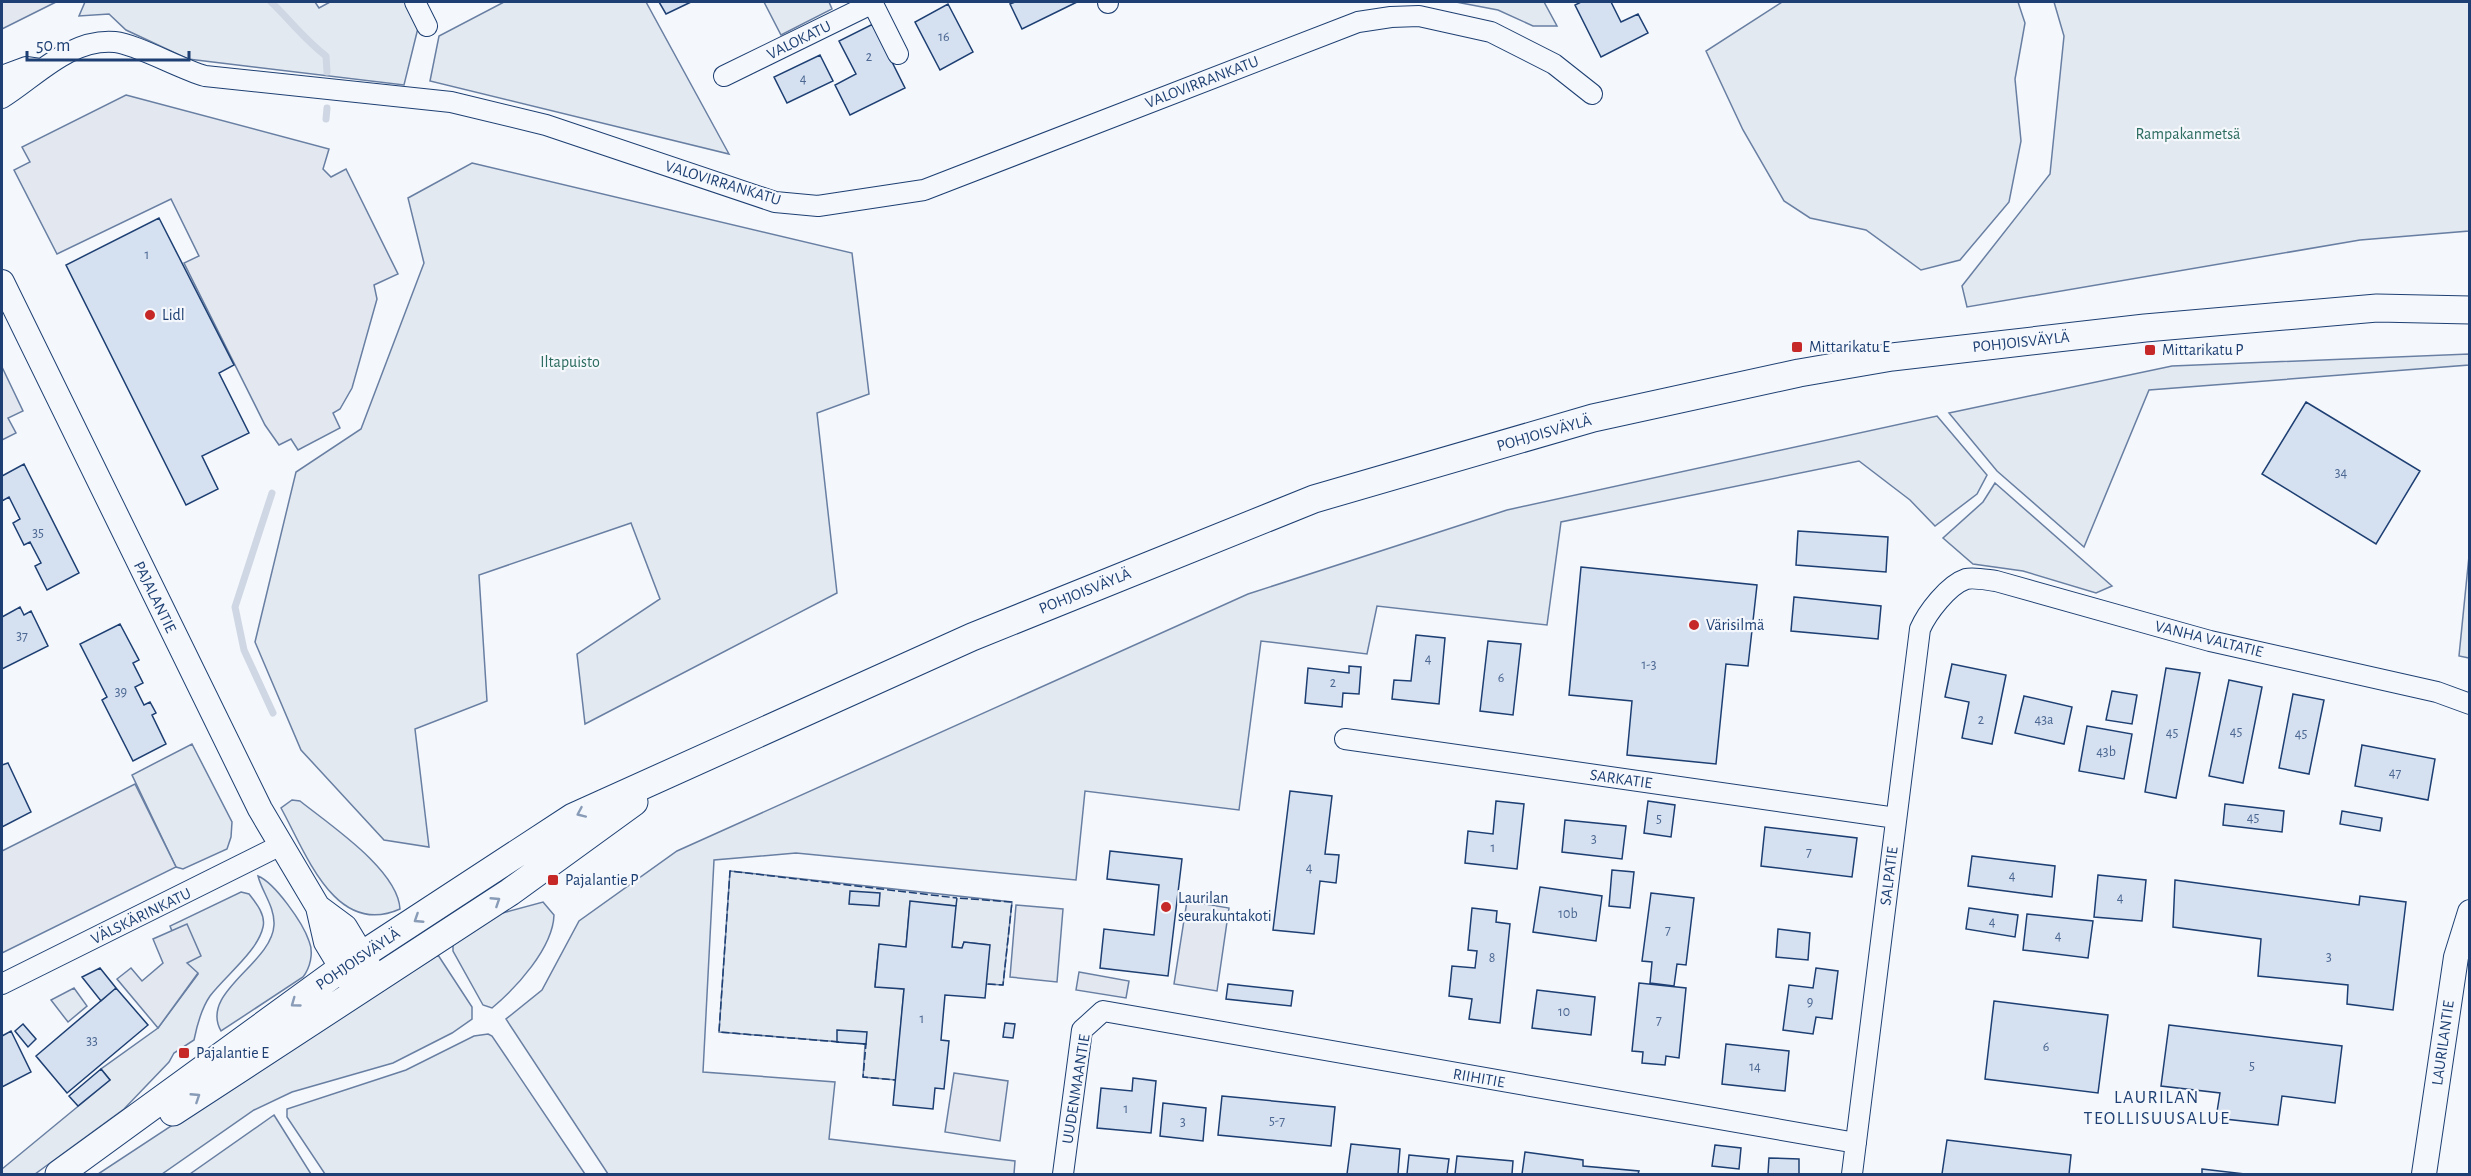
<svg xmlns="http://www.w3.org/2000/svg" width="2471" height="1176" viewBox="0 0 2471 1176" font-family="'Alegreya Sans',sans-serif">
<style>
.green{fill:#e3e9f0;stroke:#687fa3;stroke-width:1.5}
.parking{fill:#e3e8f0;stroke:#687fa3;stroke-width:1.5}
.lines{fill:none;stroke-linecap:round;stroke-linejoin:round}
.stream{stroke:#cfd7e4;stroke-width:7}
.building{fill:#d5e0f0;stroke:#1d3f73;stroke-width:1.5}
.minor-casing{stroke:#1d3f73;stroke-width:22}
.tertiary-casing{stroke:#1d3f73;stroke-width:26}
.secondary-casing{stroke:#1d3f73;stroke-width:29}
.minor{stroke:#f4f7fb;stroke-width:20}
.tertiary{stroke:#f4f7fb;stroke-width:24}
.secondary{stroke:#f4f7fb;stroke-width:27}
.fence{stroke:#1d3f73;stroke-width:1.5;stroke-dasharray:8 3;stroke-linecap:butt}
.oneway{stroke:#889bb7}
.poi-dot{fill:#c62828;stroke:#f4f7fb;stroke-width:2}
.labels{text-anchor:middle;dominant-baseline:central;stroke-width:4.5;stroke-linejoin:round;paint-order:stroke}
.number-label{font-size:14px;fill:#4b6792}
.street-label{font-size:16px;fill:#1d3f73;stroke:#f4f7fb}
.park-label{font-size:16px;fill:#2c6c60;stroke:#f4f7fb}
.poi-label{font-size:16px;fill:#1d3f73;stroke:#f4f7fb;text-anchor:start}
.neighbourhood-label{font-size:18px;letter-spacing:1.5px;fill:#1d3f73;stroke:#f4f7fb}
</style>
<rect width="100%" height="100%" fill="#f4f7fb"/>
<!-- green -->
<path class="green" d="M85,2H315L319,8L330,2H405L418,28L404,85L188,59L126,30L109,14L79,16Z
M504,2H646L729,154L430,81L439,36Z
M764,2H829L832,9L781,35Z
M1456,2H1544L1557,26H1533L1498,10Z
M1782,2H2018L2025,23L2015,79L2021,141L2009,202L1960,260L1921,270L1866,230L1810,218L1784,201L1743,130L1706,51Z
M2054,2H2469V231L2360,240L1967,307L1962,286L2050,174L2064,36Z
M472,163L852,253L869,394L817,413L837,593L585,724L577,654L660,599L631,523L479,575L487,701L415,729L429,847L384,840L301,750L255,642L296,472L361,429L424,263L408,198Z
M2469,354V365L2149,390L2084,547L1997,471L1949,413L2172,366Z
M1937,416L1987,475L1977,494L1935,526L1910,500L1859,461L1561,522L1547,625L1377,606L1367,654L1261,641L1239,810L1085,791L1076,880L796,853L714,860L703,1072L835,1082L829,1139L1015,1161L1014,1174H608L506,1019L542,990L579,921L677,851L1248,594L1507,510Z
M1995,483L2112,586L2096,593L2023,571L1973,564L1943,538L1983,502Z
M2469,556V658L2459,656Z
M192,744L232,822L231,837L227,849L183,869L176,867L132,775Z
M292,800L300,801C330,825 398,870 400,909C335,938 306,853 281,808Z
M730,871L1012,902L1003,985L986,984L989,945L964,942L962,948L952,947L955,906L910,902L906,947L879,945L875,986L904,989L896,1080L863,1077L865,1044L719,1032Z
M258,876C275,883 303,923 309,941C314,953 310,968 303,977L221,1031C199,992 272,964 274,925C275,907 262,892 258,876Z
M241,892L249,894C256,903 266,915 263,927C258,951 225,976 210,996C201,1009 197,1025 194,1040L174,1053L169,1062L124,1109L35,1174H2V1169L110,1080L101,1069L158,1028L198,974L186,963L187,925L172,931L170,926Z
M543,902L554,915C553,948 516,988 492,1008L483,1005L453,951V945L499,914Z
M438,955L472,1007V1019L452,1033L393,1063L292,1092L254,1110L162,1174H98L267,1063Z
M74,988L87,1006L68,1022L51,1000Z
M488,1034L492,1036L585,1174H325L287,1117V1109L406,1070L474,1036Z
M274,1115L311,1174H190Z"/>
<!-- parking -->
<path class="parking" d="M2,2H56L2,29Z
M126,95L329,149L323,169L331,177L346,169L398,274L374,285L377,299L352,388L340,409L333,413L340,428L298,450L291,439L279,445L265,425L184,263L199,256L171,199L57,254L14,170L30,162L22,147Z
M2,367L23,411L8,418L16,433L2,440Z
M135,784L176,867L2,953V851Z
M1187,901L1229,908L1217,991L1174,984Z
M1016,905L1063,909L1057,982L1010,977Z
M187,924L201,956L187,963L198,973L158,1028L117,979L131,968L142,981L163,963L153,939Z
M1079,972L1129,981L1126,998L1076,990Z
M954,1073L1008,1081L1000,1141L945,1132Z"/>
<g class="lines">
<!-- stream -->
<path class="stream" d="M271,2C290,20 305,40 326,56L327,72
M326,119L327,108
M272,493L235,607L244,650L273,713"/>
</g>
<!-- building -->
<path class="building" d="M659,2H691L666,14Z
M1015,2H1077L1022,29L1010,4Z
M1581,2H1611L1621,22L1638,14L1648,33L1601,57L1575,5Z
M948,4L973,52L940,70L915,22Z
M873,24L905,88L850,115L835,85L856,74L839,41Z
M820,55L833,81L787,103L774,77Z
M159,218L234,365L219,373L249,433L202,456L218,489L186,505L66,265Z
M2306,402L2420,471L2376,544L2262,474Z
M24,464L79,573L47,590L35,566L41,563L30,542L24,545L13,523L20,519L9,497L2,501V476Z
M1798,531L1888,537L1886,572L1796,565Z
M1581,567L1757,585L1748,666L1726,664L1716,764L1627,755L1632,701L1569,695Z
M1794,597L1881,606L1878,639L1791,631Z
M20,607L24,615L31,611L48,646L2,669V617Z
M120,624L139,660L133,663L143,683L135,687L144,705L150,702L156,713L152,715L166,744L133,761L102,700L107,697L80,644Z
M1416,635L1445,638L1439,704L1392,699L1394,680L1411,681Z
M1488,641L1521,644L1513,715L1480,711Z
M1952,664L2006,675L1992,744L1962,738L1969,702L1945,697Z
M1349,666L1361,667L1359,694L1343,693L1342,707L1305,703L1308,668L1349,673Z
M2166,668L2200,673L2176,798L2145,792Z
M2229,680L2262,687L2243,783L2209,776Z
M2112,691L2137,695L2132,724L2106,720Z
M2293,694L2324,700L2309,774L2279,768Z
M2024,696L2072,707L2064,744L2015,733Z
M2087,726L2132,734L2124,779L2079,771Z
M2362,745L2435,759L2428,800L2355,786Z
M8,763L31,812L2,827V765Z
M1290,791L1332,796L1325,854L1339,855L1336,883L1320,881L1314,934L1273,930Z
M1496,801L1524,804L1517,869L1465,863L1468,831L1493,834Z
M1648,801L1675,805L1671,837L1644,833Z
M2225,804L2284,811L2282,832L2223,825Z
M2342,811L2382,818L2380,831L2340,824Z
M1565,820L1626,826L1622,859L1562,852Z
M1765,827L1857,838L1852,877L1761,866Z
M1110,851L1182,859L1168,976L1100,968L1104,929L1154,935L1159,885L1107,879Z
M1972,856L2055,866L2052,897L1968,886Z
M1612,870L1634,872L1630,908L1609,906Z
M2098,875L2146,880L2142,921L2094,917Z
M2175,880L2359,905L2360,896L2406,902L2393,1010L2347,1004L2348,985L2258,976L2261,939L2173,927Z
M1540,887L1602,896L1596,941L1533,932Z
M850,891L880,893L879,906L849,904Z
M1651,893L1694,898L1686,965L1677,964L1674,986L1650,983L1652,962L1642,961Z
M910,901L956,906L952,947L962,948L964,942L990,945L985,998L945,995L941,1040L949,1041L944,1089L935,1088L933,1109L893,1105L904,989L875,987L879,944L906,947Z
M1472,908L1497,911L1496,922L1510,924L1500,1023L1469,1019L1472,999L1449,996L1452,966L1475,968L1477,951L1468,950Z
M1969,908L2018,915L2015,937L1966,929Z
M2027,914L2093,921L2088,958L2023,950Z
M1778,929L1810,933L1808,960L1776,957Z
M100,968L116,988L101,1001L82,977Z
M1816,968L1838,971L1832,1019L1816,1017L1813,1034L1783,1030L1789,985L1813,988Z
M1639,983L1686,988L1679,1058L1666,1056L1665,1065L1642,1063L1643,1052L1632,1051Z
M1228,984L1293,991L1291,1006L1226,999Z
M116,988L148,1025L67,1093L36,1056Z
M1537,990L1595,997L1591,1035L1532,1028Z
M1994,1001L2108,1015L2098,1093L1985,1079Z
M1005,1023L1015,1024L1013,1038L1003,1037Z
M23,1024L36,1039L28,1047L15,1031Z
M2169,1025L2342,1046L2335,1103L2282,1096L2278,1125L2216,1118L2220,1093L2161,1086Z
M837,1030L867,1032L866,1044L837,1042Z
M11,1031L31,1072L2,1087V1036Z
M1726,1044L1789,1051L1785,1091L1722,1084Z
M101,1069L110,1080L78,1106L69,1096Z
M1133,1078L1156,1081L1151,1133L1097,1128L1101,1088L1132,1091Z
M1222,1096L1335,1107L1331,1146L1218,1135Z
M1163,1103L1206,1108L1203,1141L1160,1136Z
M1947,1140L2071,1155L2069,1174H1942Z
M1351,1144L1400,1149L1398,1174H1347Z
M1715,1145L1741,1148L1739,1169L1712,1166Z
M1525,1152L1583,1160V1166L1639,1171L1638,1174H1522Z
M1409,1155L1449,1159L1447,1174H1407Z
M1457,1156L1513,1161L1512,1174H1455Z
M1769,1158L1799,1159V1174H1768Z
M2202,1169L2245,1174H2202Z"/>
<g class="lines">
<defs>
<path id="minor" d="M415,2L427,26
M872,2L898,54
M1108,2V3
M2,76L26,67L40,69
M724,76L873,3
M2,98C36,77 70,38 115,42C136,44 180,69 205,76L451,102L546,125L775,202L818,206L924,190L1358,22L1391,17L1419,16L1491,32L1554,64L1592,94
M1345,739L1896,818
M2,984L279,846
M1063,1174L1082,1030L1103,1011L1856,1143
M1852,1174L1920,629C1927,613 1948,585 1966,579C1974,577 1987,580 1996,581L2210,641L2437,692L2470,704"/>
<path id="tertiary" d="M2,282L260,809L318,907L326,942L352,985
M318,907L345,927L377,980
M2424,1174L2456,957L2470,912"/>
<path id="secondary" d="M173,1112L510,892L634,802
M59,1174L342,968L573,817L972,637L1314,499L1593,418L1799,373L1892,357L2145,328L2377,308L2470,310"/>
</defs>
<!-- minor casing -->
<use href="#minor" class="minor-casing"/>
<!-- tertiary casing -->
<use href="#tertiary" class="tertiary-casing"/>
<!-- secondary casing -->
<use href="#secondary" class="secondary-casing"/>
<!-- minor -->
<use href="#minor" class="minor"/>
<!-- tertiary -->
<use href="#tertiary" class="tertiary"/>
<!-- secondary -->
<use href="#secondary" class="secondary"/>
<!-- fence -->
<path class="fence" d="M956,906L957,898L1012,902L1003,985L986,984
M839,1042L719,1032L730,871L957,898
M863,1044H866L863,1077L896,1080"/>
</g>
<!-- one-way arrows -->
<defs><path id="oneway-chevron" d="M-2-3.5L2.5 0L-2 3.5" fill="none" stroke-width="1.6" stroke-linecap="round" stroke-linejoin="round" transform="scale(1.5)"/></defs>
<g class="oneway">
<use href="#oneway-chevron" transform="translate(581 813) rotate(156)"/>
<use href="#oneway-chevron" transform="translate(496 901) rotate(-33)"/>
<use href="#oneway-chevron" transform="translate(418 919) rotate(147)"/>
<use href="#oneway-chevron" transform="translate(295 1003) rotate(144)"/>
<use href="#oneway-chevron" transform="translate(196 1097) rotate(-33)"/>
</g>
<!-- markers -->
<g class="poi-dot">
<circle cx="150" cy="315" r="6"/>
<rect x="1791" y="341" width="12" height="12" rx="3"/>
<rect x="2144" y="344" width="12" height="12" rx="3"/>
<circle cx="1694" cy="625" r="6"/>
<rect x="547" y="874" width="12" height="12" rx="3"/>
<circle cx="1166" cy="907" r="6"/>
<rect x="178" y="1047" width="12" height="12" rx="3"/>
</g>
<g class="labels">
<!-- number labels -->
<g class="number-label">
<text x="944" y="37">16</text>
<text x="869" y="57">2</text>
<text x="803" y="79">4</text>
<text x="147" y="255">1</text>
<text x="2341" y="473">34</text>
<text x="38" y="533">35</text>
<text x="22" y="636">37</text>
<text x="1428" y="659">4</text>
<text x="1649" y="665">1-3</text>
<text x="1501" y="678">6</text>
<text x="1333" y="683">2</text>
<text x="121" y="692">39</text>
<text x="1981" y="720">2</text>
<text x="2044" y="720">43a</text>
<text x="2236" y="732">45</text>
<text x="2172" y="733">45</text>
<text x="2301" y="734">45</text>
<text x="2106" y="752">43b</text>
<text x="2395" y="773">47</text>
<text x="2253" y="818">45</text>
<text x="1659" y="819">5</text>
<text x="1594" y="839">3</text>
<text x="1493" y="848">1</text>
<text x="1809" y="852">7</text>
<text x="1309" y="868">4</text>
<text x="2012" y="876">4</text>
<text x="2120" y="898">4</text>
<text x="1568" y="914">10b</text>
<text x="1992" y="922">4</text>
<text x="1668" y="930">7</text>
<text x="2058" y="936">4</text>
<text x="2329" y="957">3</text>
<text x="1492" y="958">8</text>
<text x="1810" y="1002">9</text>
<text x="1564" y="1012">10</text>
<text x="922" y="1019">1</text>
<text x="1659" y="1020">7</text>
<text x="92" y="1041">33</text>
<text x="2046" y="1047">6</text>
<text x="2252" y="1066">5</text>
<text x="1755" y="1067">14</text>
<text x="1126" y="1109">1</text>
<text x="1277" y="1121">5-7</text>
<text x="1183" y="1122">3</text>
</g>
<!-- street labels -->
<g class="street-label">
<text transform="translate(799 40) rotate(-26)">VALOKATU</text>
<text transform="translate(1202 82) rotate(-21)">VALOVIRRANKATU</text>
<text transform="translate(723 183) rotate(17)">VALOVIRRANKATU</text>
<text transform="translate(2021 342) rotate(-6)">POHJOISVÄYLÄ</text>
<text transform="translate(1544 433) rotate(-16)">POHJOISVÄYLÄ</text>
<text transform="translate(1085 591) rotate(-22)">POHJOISVÄYLÄ</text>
<text transform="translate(155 597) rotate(64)">PAJALANTIE</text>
<text transform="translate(2209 639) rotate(14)">VANHA VALTATIE</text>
<text transform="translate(1621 779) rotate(8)">SARKATIE</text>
<text transform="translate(1889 876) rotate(-83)">SALPATIE</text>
<text transform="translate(141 916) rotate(-26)">VÄLSKÄRINKATU</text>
<text transform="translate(358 959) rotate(-34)">POHJOISVÄYLÄ</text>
<text transform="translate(2443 1043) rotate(-82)">LAURILANTIE</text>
<text transform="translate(1479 1078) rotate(10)">RIIHITIE</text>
<text transform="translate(1076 1089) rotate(-81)">UUDENMAANTIE</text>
</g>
<!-- park labels -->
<g class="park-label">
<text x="2188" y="134">Rampakanmetsä</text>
<text x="570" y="362">Iltapuisto</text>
</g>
<!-- poi labels -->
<g class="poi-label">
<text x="162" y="315">Lidl</text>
<text x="1809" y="347">Mittarikatu E</text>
<text x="2162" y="350">Mittarikatu P</text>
<text x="1706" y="625">Värisilmä</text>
<text x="565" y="880">Pajalantie P</text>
<text x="1178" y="898">Laurilan<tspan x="1178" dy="18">seurakuntakoti</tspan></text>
<text x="196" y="1053">Pajalantie E</text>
</g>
<!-- neighbourhood labels -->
<g class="neighbourhood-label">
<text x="2157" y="1098">LAURILAN<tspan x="2157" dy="21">TEOLLISUUSALUE</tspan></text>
</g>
</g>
<!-- border -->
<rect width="2471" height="1176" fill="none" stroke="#1d3f73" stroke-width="6"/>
<!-- scale -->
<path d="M27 51v9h162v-9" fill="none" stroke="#1d3f73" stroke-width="3"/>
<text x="36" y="51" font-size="18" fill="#1d3f73" stroke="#f4f7fb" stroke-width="4.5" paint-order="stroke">50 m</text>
</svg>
